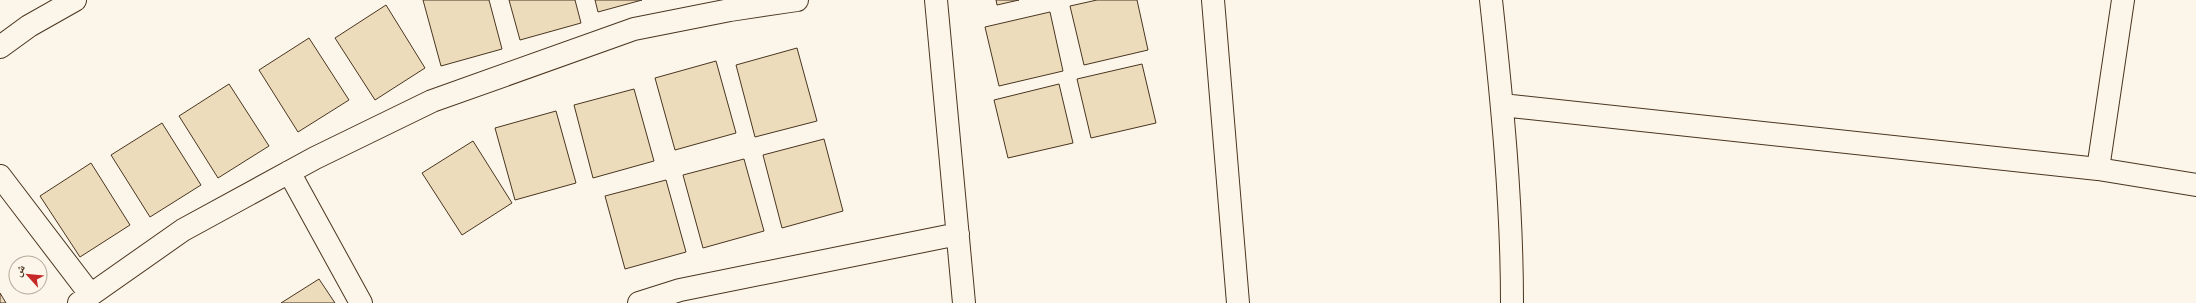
<svg xmlns="http://www.w3.org/2000/svg" width="2196" height="303" viewBox="0 0 2196 303" font-family="'Alegreya Sans','Noto Naskh Arabic',sans-serif">
<style>
.building{fill:#ecdcbc;stroke:#4a3520}
.lines{fill:none;stroke-linecap:round;stroke-linejoin:round}
.street-casing{stroke:#4a3520;stroke-width:24}
.street{stroke:#fbf6e9;stroke-width:22}
</style>
<rect width="100%" height="100%" fill="#fbf6e9"/>
<!-- building -->
<path class="building" d="M423,0H489L502,49L441,66Z
M509,0H575L581,23L520,40Z
M595,0H642L598,12Z
M996,0H1019L997,5Z
M1097,0H1137L1148,50L1084,65L1070,6Z
M386,5L425,68L375,100L335,38Z
M1050,12L1063,71L999,86L985,27Z
M309,38L349,100L298,132L259,70Z
M797,48L817,121L755,137L736,65Z
M716,61L736,133L675,150L655,78Z
M1142,64L1156,123L1091,138L1077,79Z
M229,84L269,146L218,178L179,116Z
M1059,84L1073,143L1008,158L994,100Z
M634,89L654,161L593,178L574,105Z
M556,111L576,183L515,200L495,128Z
M162,123L201,185L150,217L111,155Z
M824,139L843,211L782,228L763,155Z
M473,141L512,203L462,235L422,173Z
M744,159L764,231L703,248L683,175Z
M91,163L130,225L80,257L40,196Z
M666,180L686,252L625,269L605,196Z
M319,279L335,303H281Z
M0,293L6,303H0Z"/>
<g class="lines">
<defs>
<path id="street" d="M936,0L964,303
M1213,0L1238,303
M1491,0C1502,101 1512,202 1512,303
M0,47L29,26L75,0
M1502,105L2098,169L2196,185
M2098,169L2123,0
M289,172L361,303
M0,176L90,294
M79,303L183,230L315,158L432,101L634,29L730,10L797,0
M639,303L680,290L958,234"/>
</defs>
<!-- street casing -->
<use href="#street" class="street-casing"/>
<!-- street -->
<use href="#street" class="street"/>
</g>
<!-- north arrow -->
<g transform="translate(28 275) rotate(297)"><circle r="19" fill="#fbf6e9" stroke="#b4a999"/>
<path d="M0-3L7 15L0 10L-7 15Z" fill="#c62828"/>
<text y="-6" font-size="11" font-weight="bold" text-anchor="middle" fill="#4a3520">ش</text>
</g>
</svg>
